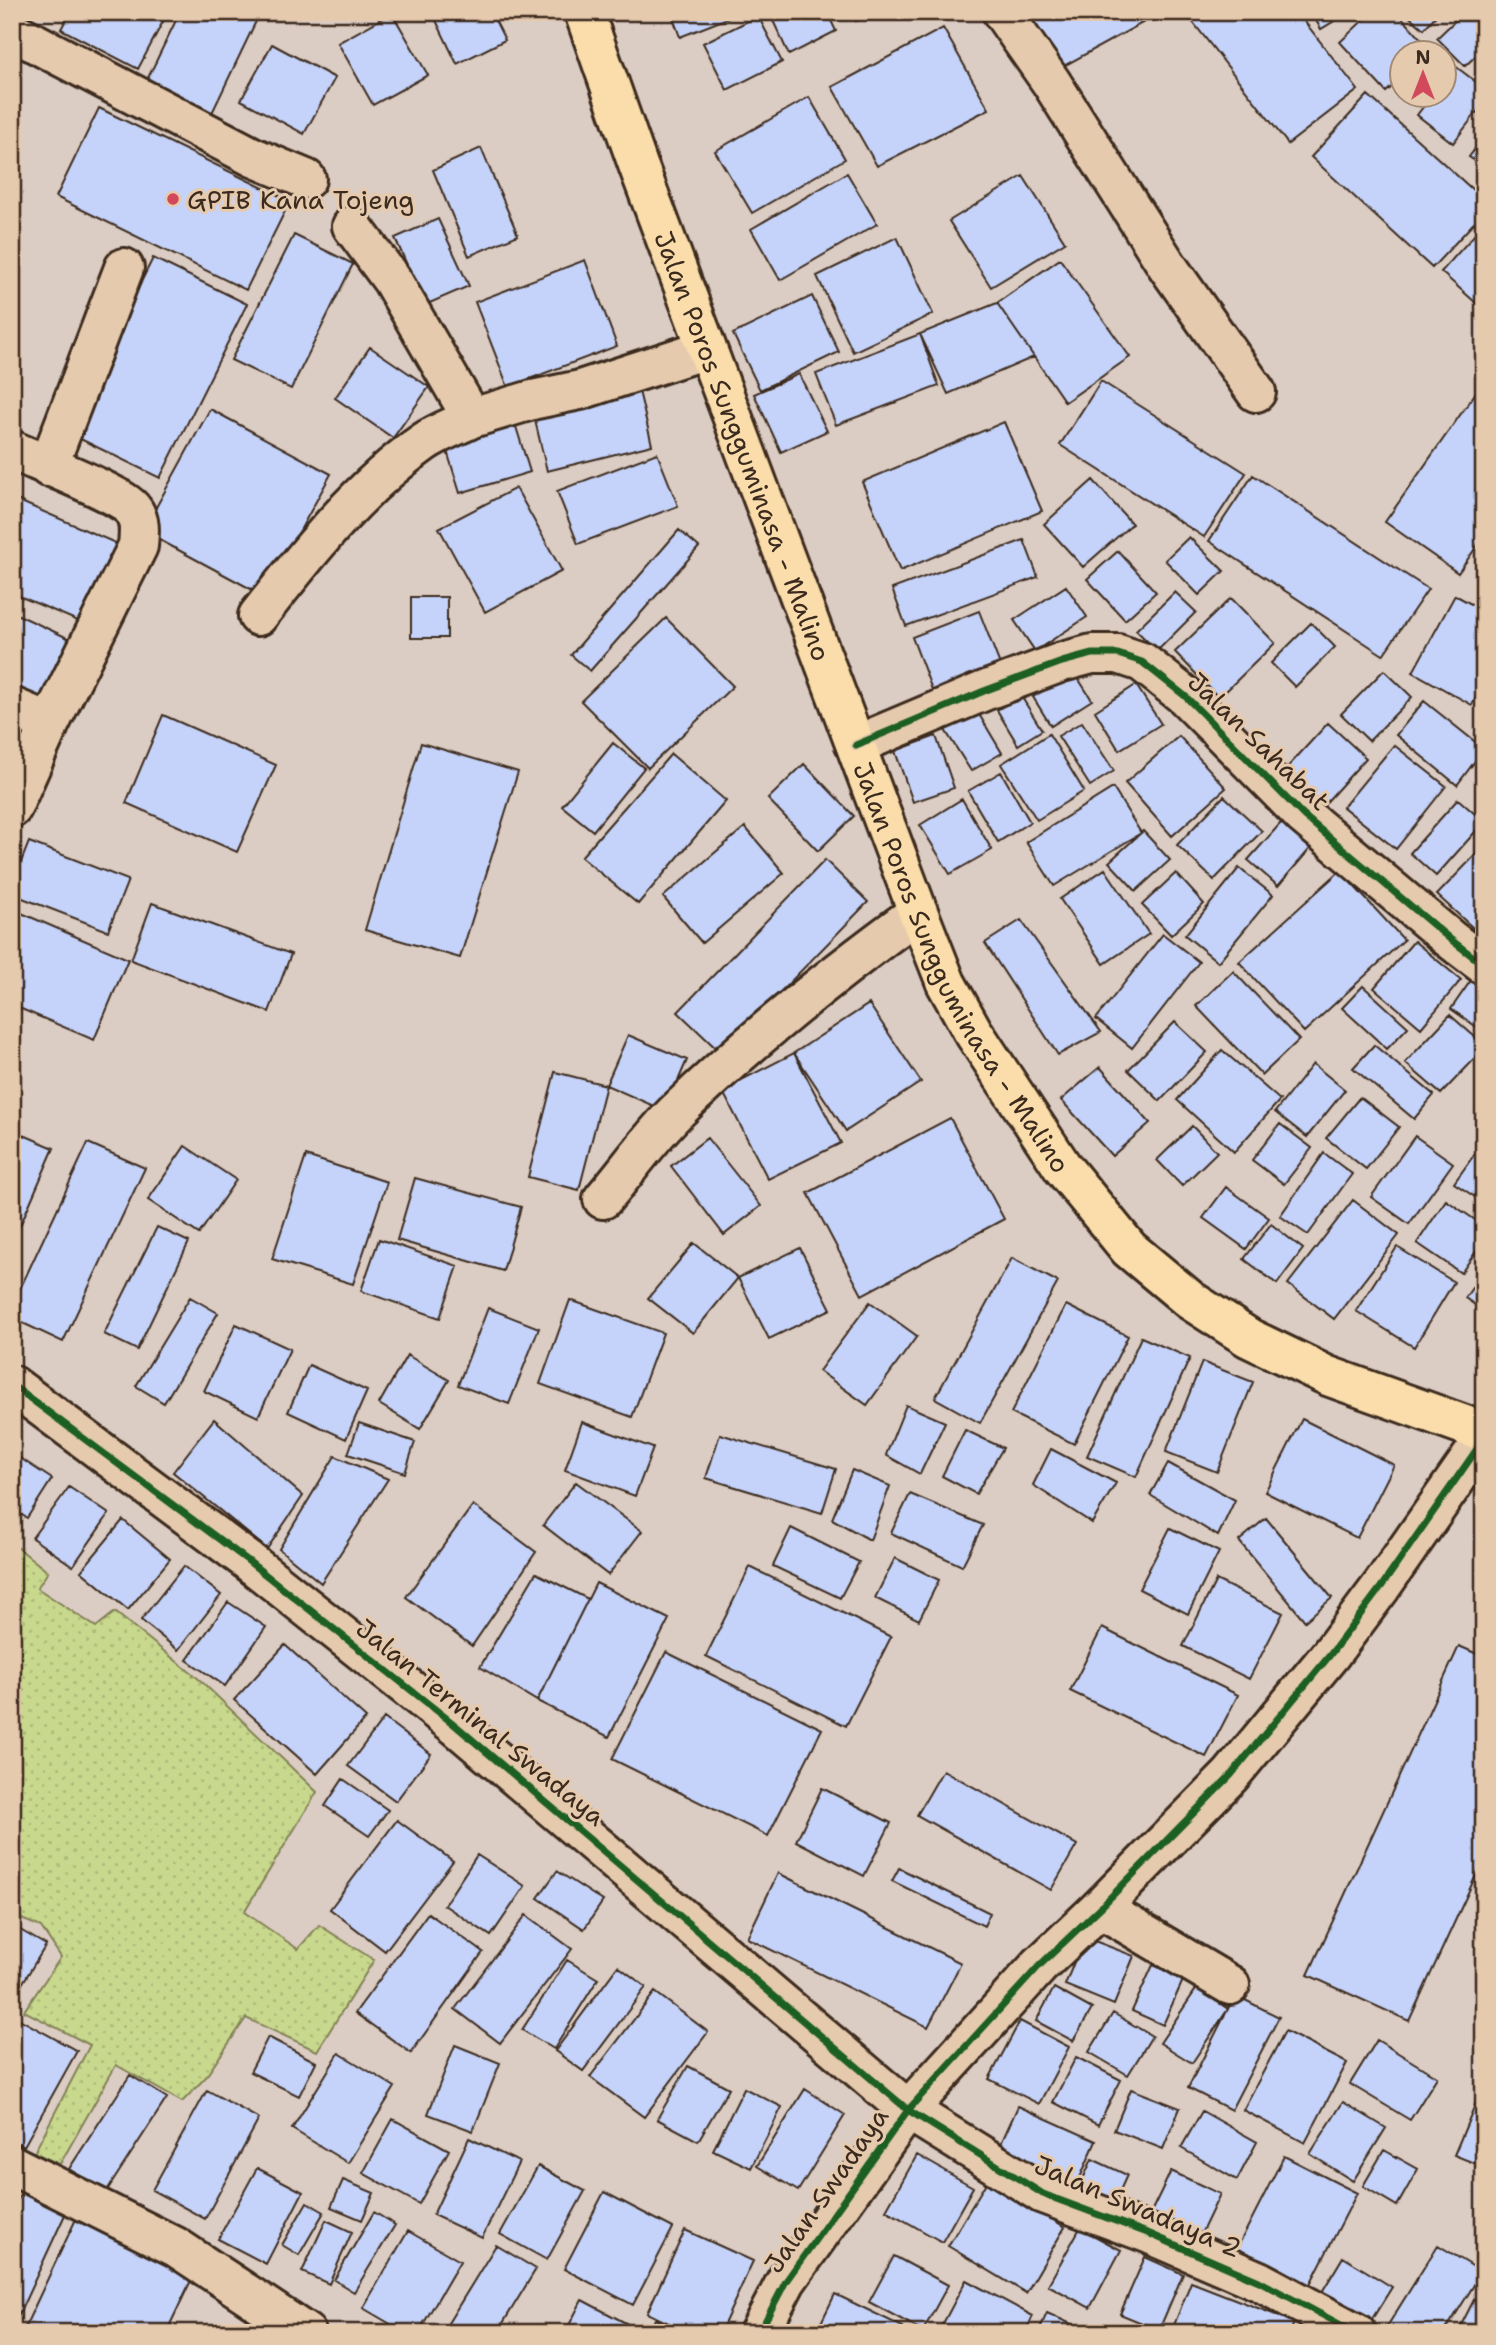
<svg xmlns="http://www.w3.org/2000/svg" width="1496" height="2345" viewBox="0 0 1496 2345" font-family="'Shantell Sans',sans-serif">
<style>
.grass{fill:url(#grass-dots);stroke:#828156;stroke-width:2}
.building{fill:#c5d3fa;stroke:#3b2a1e;stroke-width:2}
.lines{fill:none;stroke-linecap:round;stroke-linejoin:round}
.street-casing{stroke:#3b2a1e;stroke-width:44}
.secondary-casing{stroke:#3b2a1e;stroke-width:44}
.primary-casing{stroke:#3b2a1e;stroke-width:44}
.street{stroke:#e6caad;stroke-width:38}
.secondary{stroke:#e6caad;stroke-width:38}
.primary{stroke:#faddab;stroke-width:38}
.cycleway-casing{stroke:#e6caad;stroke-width:11}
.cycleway{stroke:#1b5e20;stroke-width:7}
.poi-dot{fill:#d1495b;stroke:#e6caad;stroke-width:2.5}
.labels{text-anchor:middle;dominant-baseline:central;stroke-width:6;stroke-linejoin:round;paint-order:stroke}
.poi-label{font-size:26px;fill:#3b2a1e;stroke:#e6caad;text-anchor:start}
.street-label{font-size:26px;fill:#3b2a1e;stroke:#e6caad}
</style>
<defs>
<pattern id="grass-dots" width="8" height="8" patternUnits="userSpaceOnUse" patternTransform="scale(1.75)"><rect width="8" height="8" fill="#c8d88d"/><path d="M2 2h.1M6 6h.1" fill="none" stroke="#adba79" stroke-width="1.8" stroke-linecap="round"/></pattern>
</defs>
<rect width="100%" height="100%" fill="#dccdc4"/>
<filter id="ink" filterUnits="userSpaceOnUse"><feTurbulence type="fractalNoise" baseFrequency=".0143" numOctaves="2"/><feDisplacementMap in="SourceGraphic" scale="14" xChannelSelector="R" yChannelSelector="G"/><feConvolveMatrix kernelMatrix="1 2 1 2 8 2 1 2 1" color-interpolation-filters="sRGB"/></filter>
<g filter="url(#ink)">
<!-- grass -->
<path class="grass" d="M12,1543L48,1572L37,1588L96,1627L115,1612L200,1680L317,1792L244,1912L298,1949L319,1925L374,1960L317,2051L246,2018L205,2078L182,2102L116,2065L60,2164L34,2153L90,2045L24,2011L61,1957L41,1927L12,1915Z"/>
<!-- building -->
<path class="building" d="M70,12H168L138,69L61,29Z
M180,12H248L258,17L212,113L146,82Z
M432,12H491L505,40L457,64Z
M671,12H743L680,37Z
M769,12H827L836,31L789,55Z
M852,12H876L856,21Z
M1019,12H1153L1155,16L1053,72Z
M1185,12H1297L1358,90L1288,144Z
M1311,12H1349L1321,29Z
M1372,12H1397L1432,51L1402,52V78L1386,92L1340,42Z
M1404,12H1439L1424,29Z
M1464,12H1484V48L1465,66L1437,38Z
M392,13L428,75L373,105L338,43Z
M758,16L782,62L727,90L703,43Z
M943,28L989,109L877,166L832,87Z
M272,44L335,78L304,134L241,100Z
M1455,66L1484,88V103L1453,143L1417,115L1433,94H1444V81Z
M1368,95L1484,200V212L1432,268L1311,157Z
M809,97L845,159L752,213L715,151Z
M99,108L290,201L246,290L56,197Z
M1484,137V167L1469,157Z
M481,148L518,235L469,256L433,170Z
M847,173L877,224L780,280L751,229Z
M1023,176L1065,242L991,287L949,221Z
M438,219L469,286L425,305L395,238Z
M1484,224V310L1441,272Z
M294,235L353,264L291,389L231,360Z
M897,237L933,314L853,352L817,276Z
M153,258L247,304L160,478L66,432Z
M1060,259L1130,357L1065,402L997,303Z
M585,260L617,346L508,387L475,302Z
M812,296L839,352L760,390L733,334Z
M997,303L1034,357L948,394L920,334Z
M920,334L939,386L836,425L816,374Z
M370,347L429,387L393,438L335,398Z
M799,374L827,431L781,452L754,394Z
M1101,381L1246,473L1204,537L1060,445Z
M1484,381V536L1458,573L1385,522Z
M639,391L652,445L547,471L534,416Z
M210,409L331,474L264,596L143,531Z
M513,417L530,472L460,493L443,438Z
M1004,422L1042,511L900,571L862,482Z
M657,453L678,506L578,544L557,491Z
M1253,475L1428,589L1383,655L1209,541Z
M1093,480L1132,524L1083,567L1044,524Z
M516,488L562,571L485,612L439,528Z
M12,498L127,548L92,627L12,593Z
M679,530L699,547L590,671L571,655Z
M1189,537L1224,571L1199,595L1165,560Z
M1024,540L1038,577L906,626L892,589Z
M1118,551L1156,592L1125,620L1087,579Z
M1066,586L1087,617L1035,651L1014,620Z
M1175,592L1196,612L1157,651L1136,630Z
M1455,595L1484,611V684L1472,705L1413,672Z
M411,597H447V638H411Z
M1231,598L1275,643L1219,698L1175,652Z
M979,611L1002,670L934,695L912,637Z
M12,612L70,639L37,708L12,697Z
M666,618L733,686L648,768L581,701Z
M1311,623L1335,647L1295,687L1271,663Z
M1384,670L1412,697L1369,741L1341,714Z
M1074,672L1092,700L1051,726L1033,697Z
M1136,685L1161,724L1119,750L1095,711Z
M1021,696L1042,730L1018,745L997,710Z
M1424,701L1484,749L1457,785L1396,735Z
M977,711L1002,753L971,771L945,730Z
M163,715L276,765L237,852L126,803Z
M1082,722L1114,771L1090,786L1058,736Z
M1328,723L1366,758L1322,807L1284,771Z
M1049,734L1084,791L1037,820L1001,764Z
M936,736L954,788L913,802L895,751Z
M1179,736L1226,788L1172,836L1125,783Z
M421,743L518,772L460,958L365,930Z
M613,743L644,768L593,831L562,806Z
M1394,745L1446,786L1396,849L1343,807Z
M671,754L726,801L638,904L581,857Z
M804,764L854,816L818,851L768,799Z
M1001,772L1030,822L998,842L968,791Z
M1113,788L1141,833L1054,886L1026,842Z
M1224,796L1262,831L1214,880L1177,845Z
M962,799L992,850L950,874L920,825Z
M1458,799L1484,822L1436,876L1410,853Z
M1287,816L1316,842L1278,886L1248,860Z
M745,827L784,873L702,943L663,897Z
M1143,831L1170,860L1136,891L1109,862Z
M29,842L128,880L108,931L12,894V885Z
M1484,846V938L1437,895Z
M825,860L868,902L721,1053L678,1012Z
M1239,868L1273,895L1218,962L1185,935Z
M1105,869L1149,934L1104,964L1060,899Z
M1340,871L1404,940L1304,1032L1239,962Z
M1176,873L1204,904L1171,935L1142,905Z
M152,903L291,954L269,1012L131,960Z
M12,909L128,959L94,1040L12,1005Z
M1021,920L1101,1032L1058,1055L985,943Z
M1163,934L1199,962L1132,1048L1096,1019Z
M1414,941L1461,980L1421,1028L1374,988Z
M1233,971L1299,1040L1262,1075L1196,1006Z
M1474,976L1484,983V1032L1451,1009Z
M1363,986L1408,1027L1387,1049L1342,1008Z
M869,1004L921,1082L846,1131L794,1053Z
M1450,1015L1484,1045V1049L1441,1094L1405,1063Z
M1175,1022L1207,1052L1160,1101L1128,1070Z
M628,1035L687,1060L665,1111L606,1085Z
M1374,1045L1434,1095L1414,1119L1353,1068Z
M1222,1050L1280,1100L1234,1152L1177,1100Z
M794,1053L841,1143L768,1179L722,1090Z
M1313,1064L1345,1090L1307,1137L1275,1112Z
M1100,1067L1150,1123L1112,1156L1061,1100Z
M555,1072L606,1085L579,1190L528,1177Z
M1360,1097L1399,1127L1366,1169L1326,1138Z
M950,1118L1004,1219L862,1295L808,1193Z
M1280,1124L1312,1148L1284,1184L1252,1160Z
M1192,1126L1217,1152L1182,1186L1157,1160Z
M12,1130L54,1148L12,1244Z
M1415,1136L1453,1163L1409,1224L1371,1197Z
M707,1138L761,1206L724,1235L671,1166Z
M1484,1141V1203L1454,1183Z
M88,1143L145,1168L63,1342L12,1318V1306Z
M185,1146L236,1180L199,1234L148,1200Z
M1324,1153L1352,1174L1308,1235L1280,1216Z
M306,1156L387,1182L353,1284L272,1259Z
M415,1178L521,1207L503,1271L397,1240Z
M1226,1187L1269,1218L1246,1249L1203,1218Z
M1353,1200L1399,1235L1334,1319L1288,1284Z
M1446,1200L1484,1226V1240L1461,1273L1417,1243Z
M1271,1224L1303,1249L1277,1284L1244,1259Z
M157,1227L189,1242L137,1350L104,1334Z
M379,1239L458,1266L440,1318L361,1291Z
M694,1243L738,1278L693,1333L648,1298Z
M1397,1247L1454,1282L1414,1347L1356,1311Z
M800,1248L831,1309L769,1339L738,1278Z
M1012,1258L1058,1282L980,1423L935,1398Z
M1484,1271V1311L1465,1298Z
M190,1297L218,1313L164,1403L136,1386Z
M570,1300L663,1333L632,1417L540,1384Z
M870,1302L917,1336L867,1405L819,1371Z
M1066,1305L1128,1336L1074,1444L1011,1413Z
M488,1308L539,1328L509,1404L458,1385Z
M236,1324L290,1349L258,1417L204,1391Z
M1141,1337L1190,1358L1136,1477L1087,1456Z
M407,1355L449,1380L420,1429L379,1404Z
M1202,1362L1253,1382L1217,1472L1166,1452Z
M309,1365L367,1391L346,1439L288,1412Z
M906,1405L945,1422L920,1474L886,1455Z
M214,1419L303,1496L267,1549L173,1472Z
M1302,1419L1394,1465L1357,1538L1265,1492Z
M582,1422L653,1448L635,1496L565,1470Z
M359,1423L415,1442L405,1473L348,1454Z
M965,1430L1003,1448L976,1494L942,1476Z
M720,1434L836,1469L822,1513L706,1478Z
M1051,1449L1116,1483L1092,1523L1033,1485Z
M335,1456L388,1479L321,1583L279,1549Z
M20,1458L52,1479L27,1518L12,1509V1470Z
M1168,1463L1235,1500L1218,1536L1150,1495Z
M852,1470L890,1486L870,1540L832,1519Z
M576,1482L642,1531L608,1575L543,1525Z
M69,1487L109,1514L73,1566L32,1538Z
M910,1494L983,1525L962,1566L891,1533Z
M473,1505L536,1552L472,1646L406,1597Z
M1266,1518L1332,1598L1305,1621L1239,1541Z
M123,1520L170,1559L128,1610L81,1571Z
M791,1528L859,1562L840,1598L773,1566Z
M1170,1528L1219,1552L1188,1614L1139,1589Z
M895,1558L939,1580L919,1620L875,1598Z
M184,1566L221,1595L178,1650L141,1620Z
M750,1567L891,1637L846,1726L706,1656Z
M536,1573L588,1599L537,1701L480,1667Z
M1216,1580L1283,1613L1249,1679L1183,1646Z
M596,1583L669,1619L609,1737L537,1701Z
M228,1602L266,1627L225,1686L187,1660Z
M1102,1628L1238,1695L1206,1757L1070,1691Z
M285,1645L366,1718L317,1774L234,1700Z
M1459,1646L1484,1657V1858L1409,2021L1308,1975Z
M666,1652L822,1729L768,1836L612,1759Z
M384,1718L431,1754L396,1801L348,1766Z
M943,1770L1077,1845L1051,1890L917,1815Z
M343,1779L388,1810L369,1836L325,1806Z
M822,1788L891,1823L864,1876L796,1841Z
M397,1820L453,1861L385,1951L330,1909Z
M477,1855L525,1886L491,1936L444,1905Z
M899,1868L990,1913L984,1926L892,1881Z
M557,1871L603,1901L584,1929L538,1898Z
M778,1873L961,1963L928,2027L747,1938Z
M428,1913L483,1952L411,2053L355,2013Z
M526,1915L572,1949L500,2043L455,2009Z
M15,1927L46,1945L12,2000V1931Z
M1084,1937L1134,1956L1114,2005L1065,1985Z
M567,1960L598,1979L554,2049L522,2030Z
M1153,1965L1184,1978L1163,2025L1132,2011Z
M618,1966L646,1987L583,2071L555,2051Z
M1054,1988L1092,2009L1073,2041L1036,2021Z
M1197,1988L1228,2009L1192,2063L1160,2043Z
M655,1992L708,2032L644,2117L590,2077Z
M1235,1995L1279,2017L1231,2110L1188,2088Z
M1113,2013L1152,2036L1128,2075L1089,2052Z
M12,2015L77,2051L24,2146L12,2140Z
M1020,2021L1069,2047L1039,2104L989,2079Z
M1285,2031L1347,2063L1305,2143L1243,2110Z
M268,2037L316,2062L299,2096L250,2072Z
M1377,2040L1437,2077L1410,2120L1350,2084Z
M455,2045L500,2063L473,2131L428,2114Z
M339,2053L395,2087L348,2163L292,2129Z
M1076,2057L1121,2080L1098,2125L1053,2102Z
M688,2066L729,2088L698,2141L657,2119Z
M130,2075L167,2098L106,2192L69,2169Z
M744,2088L782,2107L751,2168L713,2150Z
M805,2089L845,2115L798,2191L757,2166Z
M1131,2089L1180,2108L1163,2149L1114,2130Z
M207,2090L259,2119L205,2219L152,2190Z
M1477,2100L1484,2103V2167L1454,2155Z
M1343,2102L1386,2128L1353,2181L1310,2154Z
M1018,2106L1096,2141L1073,2194L994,2159Z
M1202,2111L1257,2142L1237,2180L1181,2148Z
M393,2119L449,2150L419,2204L363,2173Z
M469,2138L519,2162L482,2238L433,2215Z
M1384,2150L1418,2169L1397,2206L1363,2186Z
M917,2155L973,2187L942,2242L886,2210Z
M1284,2156L1357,2193L1308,2288L1235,2252Z
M1092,2159L1127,2175L1109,2215L1074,2199Z
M538,2166L585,2191L547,2260L500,2234Z
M257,2168L303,2192L266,2264L218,2239Z
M1171,2171L1220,2194L1199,2238L1150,2214Z
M343,2180L374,2193L362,2220L331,2207Z
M987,2181L1065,2227L1026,2293L948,2246Z
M24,2186L69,2206L13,2327L12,2212Z
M604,2192L673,2228L633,2305L564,2269Z
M307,2202L324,2212L299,2255L282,2245Z
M374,2212L395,2225L354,2292L334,2280Z
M76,2219L194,2274L166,2333H32L24,2329Z
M326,2220L352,2232L329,2284L302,2272Z
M1080,2228L1121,2250L1090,2308L1048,2285Z
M685,2230L753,2261L720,2333H690L647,2313Z
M408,2231L460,2261L418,2333H406L363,2308Z
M496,2245L536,2269L497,2333H442Z
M1438,2245L1482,2272L1444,2333H1383Z
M894,2256L948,2285L923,2331L869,2302Z
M1145,2257L1183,2274L1159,2330L1120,2314Z
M1343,2257L1392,2287L1367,2327L1319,2297Z
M966,2280L1033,2316L1025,2333H938Z
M1191,2282L1294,2322L1290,2333H1171Z
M1481,2286L1484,2287V2333H1457Z
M835,2294L903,2327L901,2333H816Z
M582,2300L641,2331L640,2333H565Z
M1047,2313L1091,2333H1038Z
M655,2319L682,2333H648Z"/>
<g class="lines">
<defs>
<path id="street" d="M1002,12L1051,82L1168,267L1256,392
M12,31L253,157L306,179
M352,226L392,280L472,418L532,400L580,390L706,349
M12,450C33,460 124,495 133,510C141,521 139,534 138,546L50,723L12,808
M48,467L124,268
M258,616C307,554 358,488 424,442C438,432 456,426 472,418
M12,707L50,723
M856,745L984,691L1062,662L1092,654H1118L1142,662L1185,696L1304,816L1450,939L1484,965
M603,1199C627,1171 649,1139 675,1113C751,1039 833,974 918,912
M1100,1908L1230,1985
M908,2110L1043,2194L1150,2234L1259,2281L1356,2333
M12,2165L176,2247L306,2333"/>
<path id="secondary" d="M12,1385L247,1560L455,1725L908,2110
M759,2333L786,2281L908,2110L1040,1965L1100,1908L1231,1775L1330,1655L1381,1587L1484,1439"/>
<g id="primary">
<path id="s1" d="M584,12L638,165L918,912L946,983L972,1030L1063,1168L1129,1249L1190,1300L1249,1338L1328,1376L1484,1432"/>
</g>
</defs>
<!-- street casing -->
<use href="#street" class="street-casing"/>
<!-- secondary casing -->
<use href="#secondary" class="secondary-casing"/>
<!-- primary casing -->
<use href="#primary" class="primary-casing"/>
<!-- street -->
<use href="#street" class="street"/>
<!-- secondary -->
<use href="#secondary" class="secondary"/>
<!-- primary -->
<use href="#primary" class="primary"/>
<defs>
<path id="cycleway" d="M856,745L984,691L1062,662L1092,654H1118L1142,662L1185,696L1304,816L1450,939L1484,965
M12,1385L247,1560L455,1725L908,2110L1043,2194L1150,2234L1259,2281L1356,2333
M759,2333L786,2281L908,2110L1040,1965L1100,1908L1231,1775L1330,1655L1381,1587L1484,1439"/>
</defs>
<!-- cycleway casing -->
<use href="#cycleway" class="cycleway-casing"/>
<!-- cycleway -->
<use href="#cycleway" class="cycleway"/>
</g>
</g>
<!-- markers -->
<circle class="poi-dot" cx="173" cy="199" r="7"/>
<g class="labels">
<!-- poi labels -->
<g class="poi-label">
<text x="187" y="199">GPIB Kana Tojeng</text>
</g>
<!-- street labels -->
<g class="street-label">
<text stroke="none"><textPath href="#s1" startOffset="462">Jalan Poros Sungguminasa - Malino</textPath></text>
<text transform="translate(1259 741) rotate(44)">Jalan Sahabat</text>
<text stroke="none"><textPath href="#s1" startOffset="1029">Jalan Poros Sungguminasa - Malino</textPath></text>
<text transform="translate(481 1722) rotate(39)">Jalan Terminal Swadaya</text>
<text transform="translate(826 2190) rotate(-55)">Jalan Swadaya</text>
<text transform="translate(1138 2206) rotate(23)">Jalan Swadaya 2</text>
</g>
</g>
<!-- margin -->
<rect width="1496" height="2345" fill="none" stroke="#e6caad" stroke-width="42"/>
<rect x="21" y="21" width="1454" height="2303" fill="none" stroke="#3b2a1e" stroke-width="2.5" filter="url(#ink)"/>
<!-- north arrow -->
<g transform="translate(1423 74)"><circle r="33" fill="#e6caad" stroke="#a28a74" stroke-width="2"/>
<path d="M0-5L12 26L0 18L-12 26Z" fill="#d1495b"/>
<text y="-10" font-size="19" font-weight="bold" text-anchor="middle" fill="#3b2a1e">N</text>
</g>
</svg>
